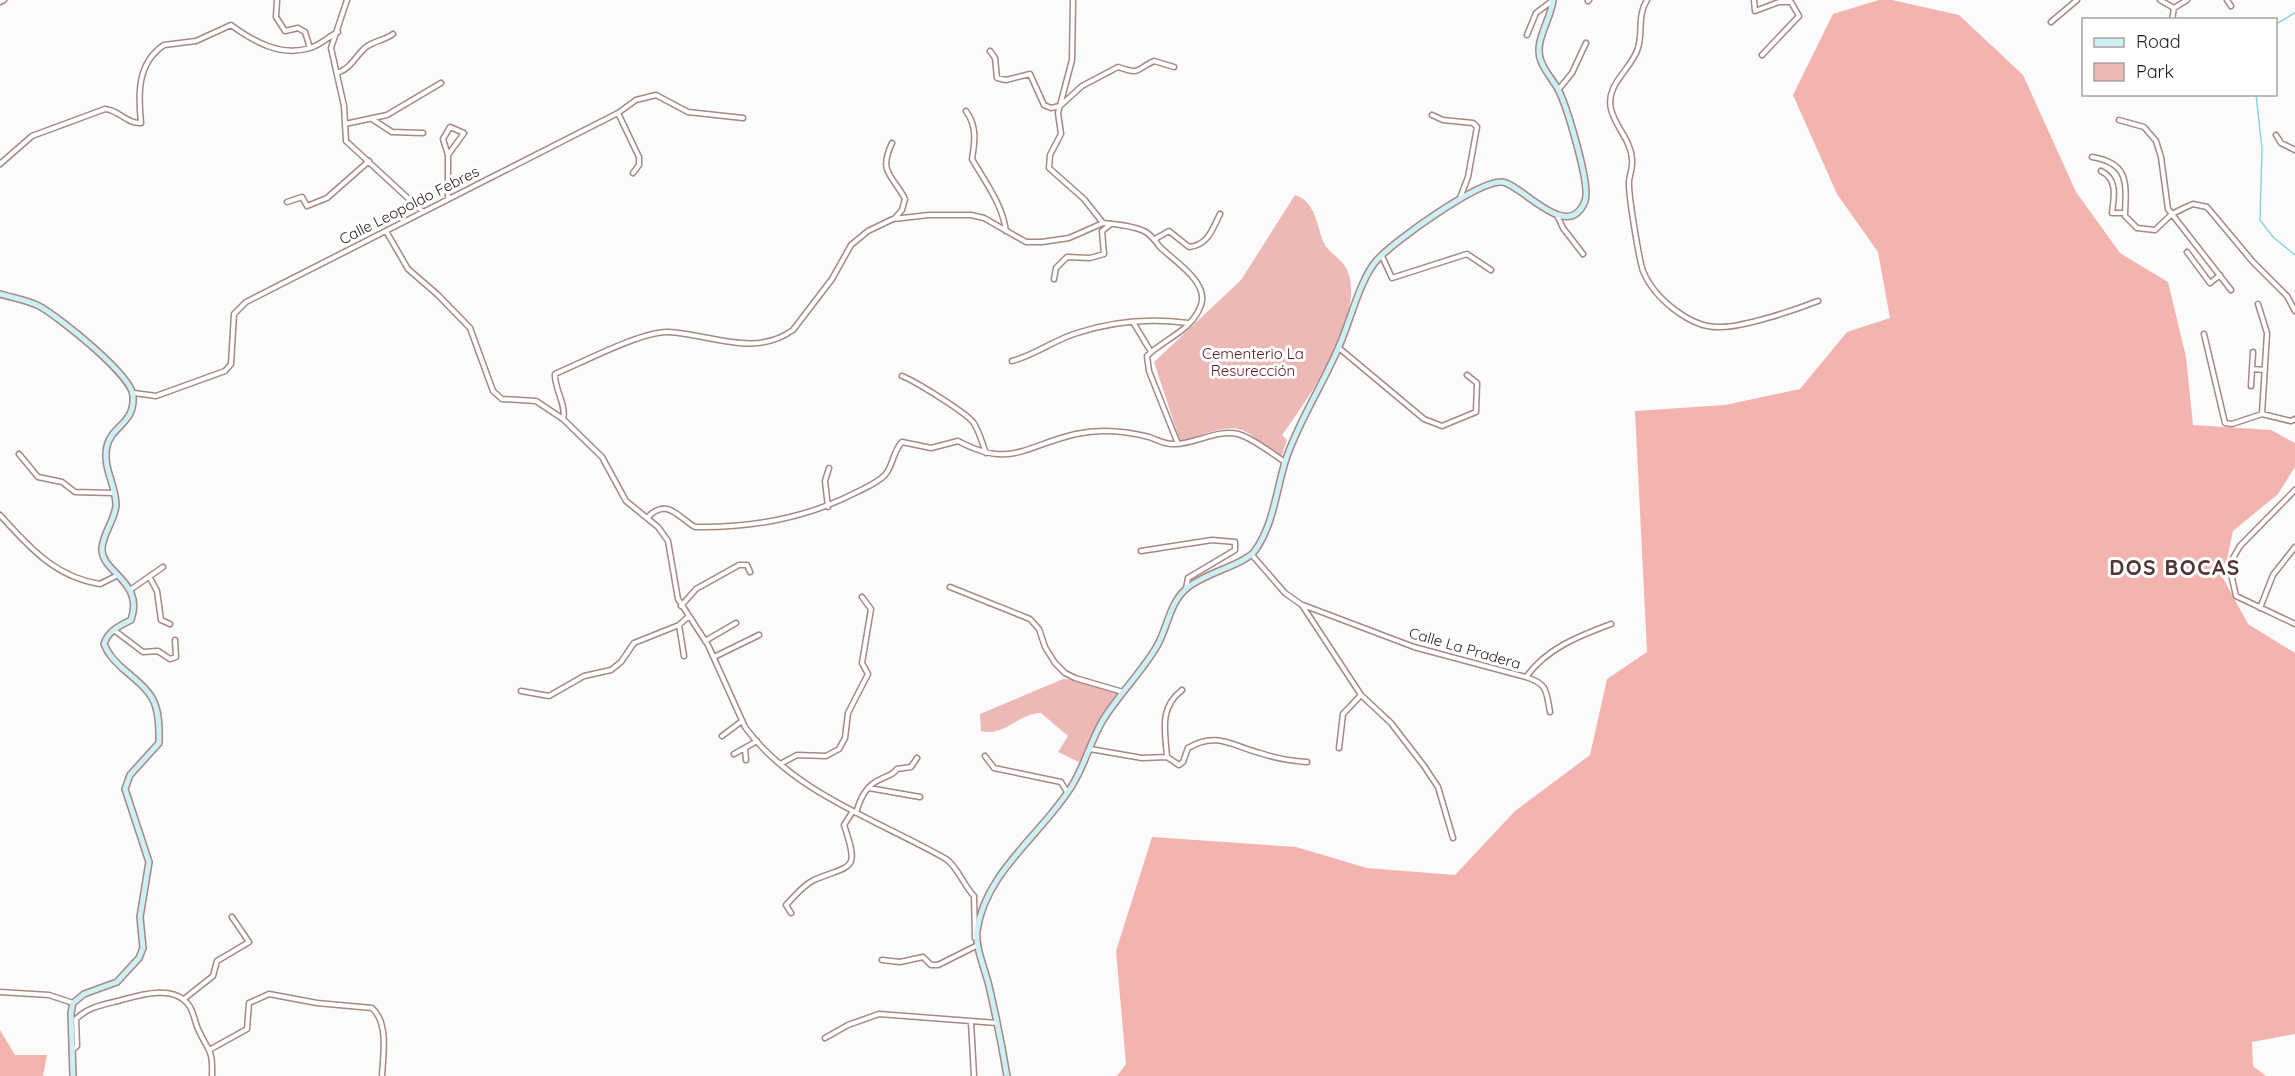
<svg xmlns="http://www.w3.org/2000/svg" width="2295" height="1076" viewBox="0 0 2295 1076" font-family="Quicksand,sans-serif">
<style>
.green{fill:#edb9b6}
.forest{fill:#f3b3ae}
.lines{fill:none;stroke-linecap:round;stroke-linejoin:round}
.stream{stroke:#8bd6de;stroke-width:1.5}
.street-casing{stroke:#a68885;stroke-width:7}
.secondary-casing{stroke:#a68885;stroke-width:8}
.street{stroke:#fff;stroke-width:4}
.secondary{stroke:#ccf0f3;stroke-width:5}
.labels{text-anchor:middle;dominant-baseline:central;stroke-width:6;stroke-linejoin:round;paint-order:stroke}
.street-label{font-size:15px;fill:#251919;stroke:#fff}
.park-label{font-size:15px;fill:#601619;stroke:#fff}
.district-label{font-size:21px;font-weight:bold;letter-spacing:1.5px;fill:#503634;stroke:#fff}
</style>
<rect width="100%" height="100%" fill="#fbfbfb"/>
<!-- green -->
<path class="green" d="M1295,195C1315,201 1317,225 1323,241C1328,254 1343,258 1348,272C1365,316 1308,400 1282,435L1287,440L1282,455L1278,456C1267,450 1259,440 1248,433C1227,420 1201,438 1180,441L1154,362L1241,280Z
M1063,679L1094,681L1123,689L1103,716L1081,763L1058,752L1068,736L1041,713C1018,713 1006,737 981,731L980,714Z"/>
<!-- forest -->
<path class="forest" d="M1879,0H1892L1959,15L2023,75L2076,192L2120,253L2168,282L2186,357L2193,425L2271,430L2295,443V467L2278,494L2233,531L2223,578L2248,624L2295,653V1034L2252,1042L2253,1066L2266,1076H1117L1126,1064L1116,951L1152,837L1296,847L1367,868L1455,875L1515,811L1590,755L1607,679L1647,652L1635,411L1725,405L1800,389L1847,332L1890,318L1878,252L1837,194L1793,95L1833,14Z
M0,1030L15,1055H47L43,1076H0Z"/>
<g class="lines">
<!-- stream -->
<path class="stream" d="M2276,24L2295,13
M2256,94L2262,149L2260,220L2273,237L2295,255"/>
<defs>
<path id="street" d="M277,0L276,17L285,31L298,28L305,32L310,48
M347,0L331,48L344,106L346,141L423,212
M1073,0L1072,60L1058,113L1061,134L1050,155L1049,168L1084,199L1103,223C1115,224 1133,226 1144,231C1152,235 1155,241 1160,247C1174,261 1209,282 1201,305C1192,331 1164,339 1147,356L1149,371L1178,444
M1647,0C1637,16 1643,32 1638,48C1632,69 1605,84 1611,109C1615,127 1631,140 1632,159C1633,166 1630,174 1629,181C1628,194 1639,259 1643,271C1654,298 1691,329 1721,327C1744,327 1795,310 1818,301
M1754,0L1755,11L1779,2H1791L1799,16L1762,55
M2160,0L2174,8L2187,0
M2227,0L2231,6
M1588,1L1589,0
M0,2L4,0
M2172,20L2174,8
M2051,22L2077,0
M1527,35L1536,13L1552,1
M990,51L995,58L997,78L1006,80L1030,74L1044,105L1051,108L1060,106L1082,86L1118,67C1141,75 1135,70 1154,61L1174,67
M337,73C352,68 355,56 366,47C374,41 385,40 393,34
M1558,90L1572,73L1586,43
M966,111C977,126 975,141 972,159C985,182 1002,203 1006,231
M618,113L639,157V165L633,173
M1432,115L1443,120L1473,123L1477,127L1468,177L1460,198
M372,119L392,132L423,133
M2119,120L2144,127L2156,141L2161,157L2168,209L2231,290
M345,124L387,115L441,83
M2276,135L2281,143L2295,150
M892,143C878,173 892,174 905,199L902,210L894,219
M448,155L464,133L450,127L443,139L448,155V198
M2092,157C2130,163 2126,184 2125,216L2137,228L2155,230L2172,214L2184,208L2193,204L2207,207L2253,262L2287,296L2295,311
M0,164L32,136L105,109C119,110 127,124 141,123C138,94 137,63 164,45L196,41L231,25C254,42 281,57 310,48C320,45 328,37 338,32
M2101,171C2118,179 2114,197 2112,213H2125
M287,202L302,197L307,206L327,198L369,161
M1557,215L1563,228L1583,254
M386,231L408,269L438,295L470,328L493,391L502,399L536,401L563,419L602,457L626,501L658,527L668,541L678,599L708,645L745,727C793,793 878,820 946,859C957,866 964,886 974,896L975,938
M1155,239L1169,231L1189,247C1208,245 1212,230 1220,214
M2187,252L2210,283L2220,275
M1382,256L1392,278L1467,254L1491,270
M1054,279L1056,268L1067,257L1090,258L1104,254L1102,231L1111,224
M2258,304L2267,333L2262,414
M1133,322L1151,352
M2204,334L2225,423L2232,424L2262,414L2291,421L2295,419
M1339,348L1424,419L1442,426L1476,412L1477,383L1467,375
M1012,361C1035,355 1054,340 1077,333C1113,321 1151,318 1188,323
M2252,369L2265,370
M902,376C915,381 965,412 973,422C979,430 982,443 986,453
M2251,386L2253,352
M134,393L156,396L225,371L231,364L234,314L246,302L618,113L636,100L656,95L688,112L743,118
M563,419C567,406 554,388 555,374C581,363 642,331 668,332C711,334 754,358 793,330L832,279L851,245L868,231L893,219L929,215H971L984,218L1026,242H1042L1069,238L1103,223
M19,454L38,477L62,482L75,492L113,493
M2295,490L2240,546L2229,565L2236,596L2295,624
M828,507L825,481L829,468
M0,515C29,547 55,577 100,584L118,575
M648,517C667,497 679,518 695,527C752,528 807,518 857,492C867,487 877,483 885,475C893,466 893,451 902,442L931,448L958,441C1011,469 1024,446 1076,434C1099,429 1126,431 1149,437C1158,440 1165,445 1175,444C1195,444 1217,429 1238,434C1253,438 1271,453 1285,462
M1141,551L1212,540L1235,542V550L1188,578L1186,589
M1252,555L1285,593L1302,605L1361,695L1391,723L1424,766L1438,787L1453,838
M150,578L157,591L161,620L170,624
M950,587L1030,619L1039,629L1045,647L1055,663L1065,673L1075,678L1123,692
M130,590L163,567
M1303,605L1414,647L1526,677C1547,648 1579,636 1611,624
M681,606L696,589L739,565H747L750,572
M2260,608L2273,575L2295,547
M679,625L684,656
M114,630L143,652L158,651L170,659L176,657L175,640
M705,641L736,623
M714,657L759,635
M1526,677C1548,684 1546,691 1550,712
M521,691L549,696L584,676L611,670L621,662L634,643L679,625L688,617
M722,736L742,721
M745,748L746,760
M1339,748L1343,714L1361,695
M1090,749L1142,758L1167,757L1179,765L1183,762L1188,748C1216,731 1233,746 1260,753C1275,758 1291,761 1307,762
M734,754L757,741
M985,756L994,768L1061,782L1067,792
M1167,757C1165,729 1159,708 1182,690
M782,763L797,755L826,756L839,749L845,738L848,713L868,674L862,663L871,609L862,597
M869,788L920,797
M856,813C860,799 866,785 881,779C888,775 892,776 897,769L911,767L917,758
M791,913L786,905C795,896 802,886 814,880C852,864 860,872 844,825L853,811
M882,960L900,962L923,957L931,965H938L978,945
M0,992L49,995L73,1003
M184,999L213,976L217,961L249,942L232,917
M971,1022L974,1076
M825,1038L848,1025L879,1014L997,1023
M211,1049L247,1029L249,1003L269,994L317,1003L372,1008C389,1023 383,1056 382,1076
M72,1050L77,1046L76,1019C88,1007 102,1005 118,1001C139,995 176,983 190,1007C194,1014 195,1022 198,1029C208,1052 213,1047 212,1076"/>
<path id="secondary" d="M0,294C14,298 27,300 39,306C58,316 133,376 133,396C135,424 112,425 107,446C102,467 116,485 116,505C115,520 103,533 102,548C100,572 145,581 131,620C119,626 108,631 104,644C108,654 114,660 121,667C153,694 160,699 159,743L130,775L125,789L149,862L140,917L143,948L139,958L117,982L84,994L73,1003L71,1013L73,1076
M1007,1076C1002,1046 996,1016 989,986C985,969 975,947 977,931C985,871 1044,833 1073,784C1085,764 1091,740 1103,720C1119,694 1142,672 1157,646C1168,627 1169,604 1186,589C1202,574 1243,565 1254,552C1274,525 1276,490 1286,459C1300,418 1324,383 1340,344C1351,319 1360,279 1377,260C1394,241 1479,180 1502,182C1522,184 1568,244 1585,201C1591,185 1567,108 1559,91C1554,81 1545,72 1541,61C1533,42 1551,20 1553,0"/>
</defs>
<!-- street casing -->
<use href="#street" class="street-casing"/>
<!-- secondary casing -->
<use href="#secondary" class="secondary-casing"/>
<!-- street -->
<use href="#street" class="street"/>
<!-- secondary -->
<use href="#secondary" class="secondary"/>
</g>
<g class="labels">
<!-- street labels -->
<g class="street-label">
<text transform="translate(409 205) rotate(-27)">Calle Leopoldo Febres</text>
<text transform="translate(1465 648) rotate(16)">Calle La Pradera</text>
</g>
<!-- park labels -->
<g class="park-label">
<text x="1253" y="353">Cementerio La<tspan x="1253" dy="17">Resurección</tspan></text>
</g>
<!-- district labels -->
<g class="district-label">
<text x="2175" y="567">DOS BOCAS</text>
</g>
</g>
<!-- legend -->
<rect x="2082" y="18" width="195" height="78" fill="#ffffff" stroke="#a8a3a3" stroke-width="1.5"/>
<rect x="2094" y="38" width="30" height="9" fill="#ccf0f3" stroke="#a8a3a3" stroke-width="1.5"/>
<text x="2136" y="48" font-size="18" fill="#251919">Road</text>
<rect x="2094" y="63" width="30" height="18" fill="#edb9b6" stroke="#a8a3a3" stroke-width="1.5"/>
<text x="2136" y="78" font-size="18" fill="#251919">Park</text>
</svg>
